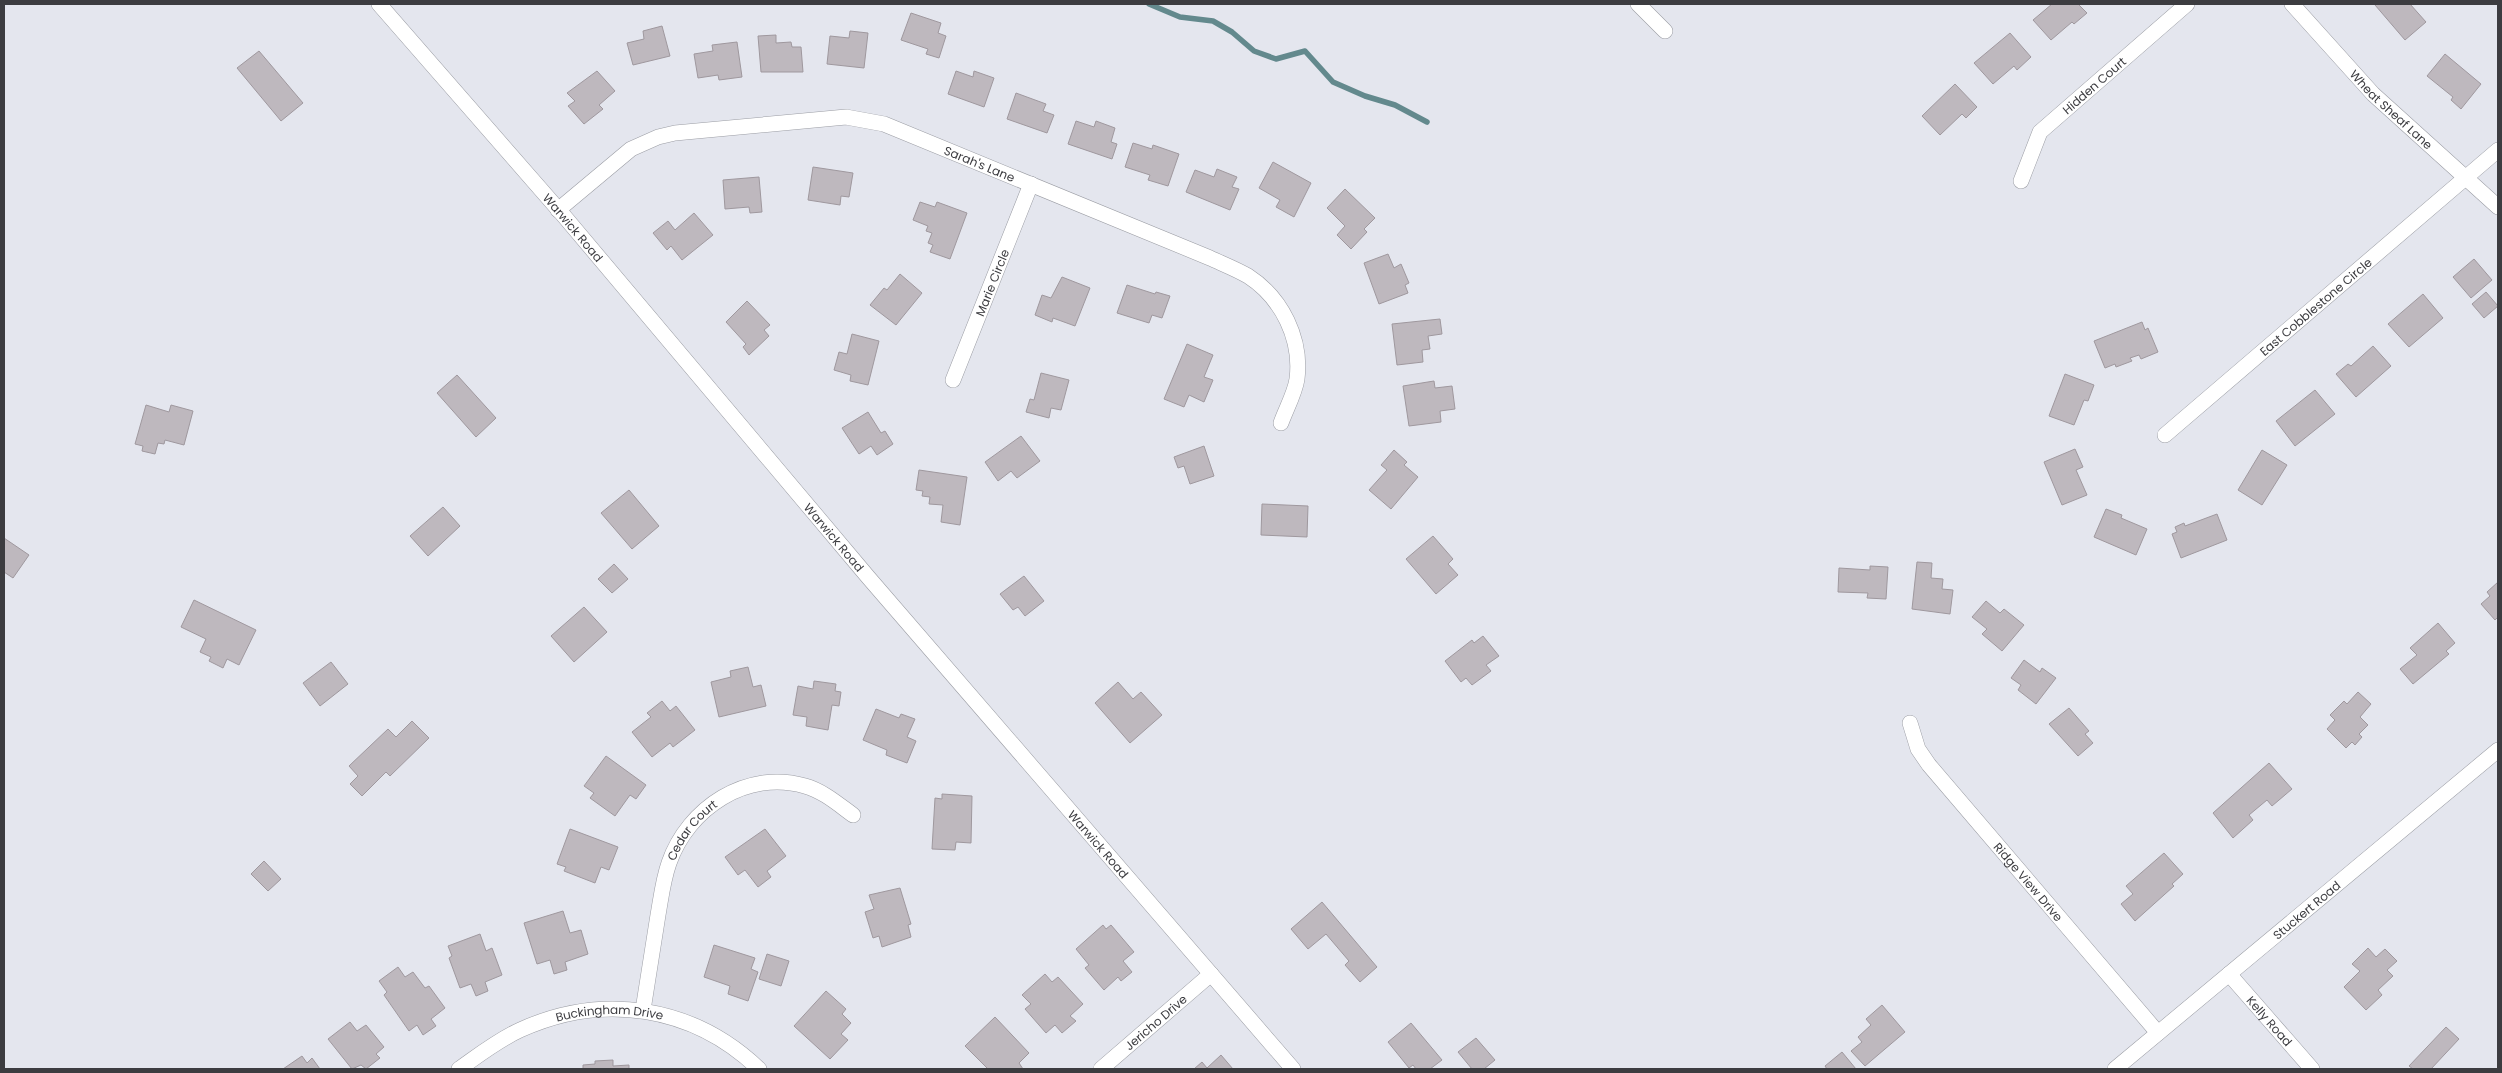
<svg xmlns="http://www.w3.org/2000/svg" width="2502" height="1073" viewBox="0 0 2502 1073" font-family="Poppins,sans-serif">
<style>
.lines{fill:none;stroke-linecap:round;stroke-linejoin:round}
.stream{stroke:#63898d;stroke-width:5.5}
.building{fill:#beb8be;stroke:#9f989e}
.street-casing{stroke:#9b9da4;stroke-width:16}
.street{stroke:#fff;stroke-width:15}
.labels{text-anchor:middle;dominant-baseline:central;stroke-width:4;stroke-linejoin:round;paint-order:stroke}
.street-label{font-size:12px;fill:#3c3c40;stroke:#f1f3fb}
</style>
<rect width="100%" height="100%" fill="#e4e6ee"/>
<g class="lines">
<!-- stream -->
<path class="stream" d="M1149,4L1180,17L1213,21L1232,32L1254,51L1276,59L1305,51L1333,82L1365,96L1395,105L1427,122"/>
</g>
<!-- building -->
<path class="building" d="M2052,4H2078L2087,13L2074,24L2072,22L2051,40L2033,20Z
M2377,4H2410L2426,22L2405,40L2375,5Z
M911,13L941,23L938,33L946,36L939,58L926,54L928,49L901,40Z
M662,26L670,56L633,65L627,43L644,39L643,31Z
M850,31L868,33L864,68L827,64L830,36L849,38Z
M2010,33L2031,57L2017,70L2014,66L1993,84L1974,63Z
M776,35V43L791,42L792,47H801L803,72H761L758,36Z
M737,42L742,77L719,80L718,75L698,78L694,54L713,51L712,45Z
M259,51L303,103L281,121L237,68Z
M2445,54L2481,84L2461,109L2451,100L2453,97L2427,76Z
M597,71L615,91L599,105L603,109L584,124L568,106L575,101L567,93Z
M956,71L973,77L974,71L994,78L984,107L948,94Z
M1955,84L1977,107L1966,118L1962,114L1940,135L1922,116Z
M1016,93L1046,104L1043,111L1054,115L1047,133L1007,119Z
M1076,121L1094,127L1096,121L1115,128L1111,142L1117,144L1112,159L1068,144Z
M1133,143L1152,149L1153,145L1179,154L1168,186L1148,180L1150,175L1125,167Z
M1273,162L1311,183L1294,217L1276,207L1280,200L1259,188Z
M813,167L853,173L849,197L841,196L840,205L808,200Z
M1217,169L1237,177L1232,187L1239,189L1230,210L1186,192L1195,170L1214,177Z
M759,177L762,212L750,213L749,207L725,209L723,180Z
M1345,189L1375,218L1364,229L1367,232L1351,249L1337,235L1345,226L1327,208Z
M920,202L935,207L937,202L967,213L950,259L930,252L933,245L928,243L932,233L926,231L928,226L913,220Z
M694,213L713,235L682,260L671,246L667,250L653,233L668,221L675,230Z
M1388,254L1394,268L1401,264L1409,283L1405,285L1408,293L1379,304L1364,263Z
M2474,259L2492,280L2471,298L2453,277Z
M900,274L922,293L896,325L870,305L884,288L887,290Z
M1062,277L1090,288L1075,326L1053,318L1052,322L1035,315L1042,295L1051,298Z
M1127,285L1155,294L1156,292L1170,296L1162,318L1152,315L1149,323L1117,313Z
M2486,292L2498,306L2484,318L2472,304Z
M2423,294L2443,318L2409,347L2388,324Z
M747,301L770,325L764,330L769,336L749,355L743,347L746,344L726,322Z
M1440,319L1442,334L1428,336L1430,349L1422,350L1423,362L1397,365L1392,324Z
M2142,322L2145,330L2148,328L2158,352L2141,359L2139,355L2130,358L2132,361L2116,367L2115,364L2105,368L2094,341Z
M852,334L879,341L868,385L850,381L851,375L834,370L839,352L847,354Z
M1187,344L1213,355L1204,377L1213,380L1204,402L1189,395L1184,407L1164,399Z
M2373,346L2391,366L2356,397L2336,374L2348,364L2351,366Z
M1041,373L1069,380L1061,410L1051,408L1049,418L1026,412L1030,399L1034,400Z
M2065,374L2094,385L2088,401L2084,400L2074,425L2049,416Z
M457,375L496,418L476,437L437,393Z
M1434,381L1435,388L1452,386L1455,409L1440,411L1441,422L1409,426L1403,386Z
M2315,390L2335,414L2295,446L2276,421Z
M146,405L169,412L171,405L193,411L184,445L165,440L164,444L158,443L155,454L142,451L143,446L135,444Z
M868,412L881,433L885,431L893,444L877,455L871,446L859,454L842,428Z
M1021,436L1040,461L1017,478L1011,471L998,481L985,462Z
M1204,446L1214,476L1190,484L1184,466L1178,468L1174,457Z
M2075,449L2083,467L2076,470L2087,495L2062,505L2044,462Z
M1394,450L1407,462L1404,465L1418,477L1391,509L1369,490L1387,470L1381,465Z
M2262,450L2287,465L2262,505L2238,490Z
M919,470L967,477L960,525L941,522L943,505L929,504L930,497L922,496L923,491L916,490Z
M629,490L659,526L632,549L601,513Z
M1262,504L1308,506L1307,537L1261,535Z
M443,507L460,526L428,556L410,536Z
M2106,509L2122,515L2121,518L2147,529L2136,555L2094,537Z
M2217,514L2227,540L2181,558L2172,534L2177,532L2175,527L2184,523L2185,526Z
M1433,536L1453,559L1448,564L1458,575L1436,594L1406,559Z
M4,538L29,555L13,578L4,572Z
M1917,562L1932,563L1931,578L1943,579L1942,589L1953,590L1950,614L1912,609Z
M614,564L628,579L612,593L598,579Z
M1870,566L1888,567L1886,599L1867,598L1868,593L1838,592L1839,568L1870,570Z
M1024,576L1044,601L1025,616L1018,607L1013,610L1000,594Z
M2498,582V617L2495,620L2481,604L2490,596L2487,592Z
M194,600L256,630L239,665L227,659L223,668L209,661L211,657L200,652L206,639L181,627Z
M1986,601L2000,613L2004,609L2024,625L2002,651L1982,634L1987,629L1972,617Z
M584,607L607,632L574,662L551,636Z
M2438,623L2455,643L2446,651L2449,654L2413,684L2400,669L2417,655L2410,648Z
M1483,636L1499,656L1486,665L1491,671L1472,685L1466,678L1461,682L1445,661L1472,640L1474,643Z
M2024,660L2040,672L2042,668L2056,678L2036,704L2018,690L2021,685L2011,678Z
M331,662L348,684L320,706L303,683Z
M748,667L753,687L761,685L766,706L719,717L711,682L731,677L730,671Z
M814,681L836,684L835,691L841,692L839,706L832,705L828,730L806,726L807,717L793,715L798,686L813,689Z
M1118,682L1133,699L1141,692L1162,715L1130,743L1095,703Z
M2358,692L2371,704L2360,717L2368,725L2359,734L2362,737L2355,745L2352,742L2346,748L2327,729L2335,720L2330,715L2344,701L2347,704Z
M662,701L670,711L676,706L695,730L673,747L670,743L652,757L632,732L651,717L647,713Z
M2069,708L2089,731L2085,734L2093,743L2078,756L2049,724Z
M876,709L899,718L901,714L915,719L907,737L916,741L907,763L886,755L887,750L863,740Z
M412,721L429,738L390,776L386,772L362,796L350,784L358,776L349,766L388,729L396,737Z
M606,756L646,785L636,799L630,795L615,816L590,798L594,793L584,786Z
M2269,763L2292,789L2272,806L2267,800L2249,815L2253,820L2233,838L2213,813Z
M942,794L972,796L971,843L956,842L955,850L932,849L935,798L942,799Z
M570,829L618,847L609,870L601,867L595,883L564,871L566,867L557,864Z
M765,829L786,856L767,871L771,877L758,887L745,870L738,875L725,857Z
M2164,853L2183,874L2172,884L2174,886L2135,921L2121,904L2133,894L2126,886Z
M264,861L281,879L268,891L251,874Z
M900,888L911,924L908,925L911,937L882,947L879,936L873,938L865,912L874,909L869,895Z
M1322,902L1377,967L1360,982L1345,965L1349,961L1326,934L1308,949L1291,929Z
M563,911L570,933L581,930L588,954L565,962L567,970L554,974L550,960L537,964L524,923Z
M1103,925L1106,929L1111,925L1134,952L1123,961L1132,972L1121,981L1118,977L1104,990L1085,968L1089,965L1076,949Z
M480,934L486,951L492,948L502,975L485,982L488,991L476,996L471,984L460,988L449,958L452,956L448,946Z
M714,945L755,958L751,969L758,972L748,1001L728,994L730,986L704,977Z
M2368,948L2376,957L2385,949L2397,961L2387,970L2393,976L2378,990L2382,995L2366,1010L2344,987L2360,971L2352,964Z
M767,954L789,961L781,986L759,979Z
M398,967L405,977L413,972L425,988L429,986L445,1008L431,1019L436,1026L423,1035L417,1025L409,1031L384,995L387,992L379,981Z
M1045,974L1052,982L1058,977L1083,1004L1070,1016L1076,1021L1062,1033L1055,1025L1046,1033L1025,1009L1031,1004L1022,995Z
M826,991L846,1009L842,1014L851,1023L841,1034L848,1040L830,1059L794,1026Z
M1882,1005L1905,1032L1865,1066L1851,1051L1862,1042L1858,1037L1871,1025L1866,1019Z
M995,1017L1029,1053L1019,1063L1023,1069H988L965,1046Z
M350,1022L357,1031L366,1025L384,1047L376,1054L380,1058L366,1069L361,1065L352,1069L328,1039Z
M1411,1023L1442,1060L1430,1069H1416L1413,1065L1409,1068L1388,1042Z
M2446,1027L2459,1039L2431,1069H2413L2409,1066Z
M1476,1038L1495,1060L1484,1069H1472L1458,1052Z
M1842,1052L1856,1069H1827L1825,1066Z
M1221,1055L1233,1069H1194L1202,1062L1207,1068Z
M302,1056L307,1063L312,1058L320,1069H283Z
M613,1060V1066L629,1065V1069H583V1065L595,1064V1061Z"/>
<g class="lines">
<defs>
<g id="street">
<path id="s1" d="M379,4L564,216L868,577L1293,1069"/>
<path d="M1638,4L1665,31"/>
<path id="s2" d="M2292,4L2373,94L2498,207"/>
<path id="s3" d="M2021,181L2040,132L2187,4"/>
<path id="s4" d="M558,210L631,149L658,137L675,133L846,117L884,124L1210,258C1223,264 1236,269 1248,276C1282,298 1302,339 1297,379C1295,393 1286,409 1281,423"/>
<path id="s5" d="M953,380L1031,184"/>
<path id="s6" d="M2165,435L2498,150"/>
<path id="s7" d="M1910,723L1918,749L1929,765L2158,1033"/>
<path id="s8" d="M2229,974L2312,1069"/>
<path id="s9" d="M643,1010C648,978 653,947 658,915C661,898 663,880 669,863C688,808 747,769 805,786C823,791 838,804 853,815"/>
<path id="s10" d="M459,1069C479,1055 498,1040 520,1030C603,992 693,1006 759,1069"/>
<path id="s11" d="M1101,1069L1211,974"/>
<path id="s12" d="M2115,1069L2498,750"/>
</g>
</defs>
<!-- street casing -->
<use href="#street" class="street-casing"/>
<!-- street -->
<use href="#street" class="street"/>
</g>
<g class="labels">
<!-- street labels -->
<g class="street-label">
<text stroke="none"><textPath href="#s3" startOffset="124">Hidden Court</textPath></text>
<text stroke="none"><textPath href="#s2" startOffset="145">Wheat Sheaf Lane</textPath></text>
<text stroke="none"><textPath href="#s4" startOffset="456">Sarah's Lane</textPath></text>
<text stroke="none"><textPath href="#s1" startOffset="296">Warwick Road</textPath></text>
<text stroke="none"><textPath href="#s5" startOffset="105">Marie Circle</textPath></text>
<text stroke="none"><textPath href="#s6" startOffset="198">East Cobblestone Circle</textPath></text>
<text stroke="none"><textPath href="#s1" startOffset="701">Warwick Road</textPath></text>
<text stroke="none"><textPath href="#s9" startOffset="190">Cedar Court</textPath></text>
<text stroke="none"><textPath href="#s1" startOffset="1106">Warwick Road</textPath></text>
<text stroke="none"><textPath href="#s7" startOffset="200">Ridge View Drive</textPath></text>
<text stroke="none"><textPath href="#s12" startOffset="249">Stuckert Road</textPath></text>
<text stroke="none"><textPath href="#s10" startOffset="165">Buckingham Drive</textPath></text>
<text stroke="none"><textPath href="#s8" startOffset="62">Kelly Road</textPath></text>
<text stroke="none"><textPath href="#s11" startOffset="72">Jericho Drive</textPath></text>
</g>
</g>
<!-- border -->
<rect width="2502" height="1073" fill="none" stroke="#3c3c40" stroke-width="10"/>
</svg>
